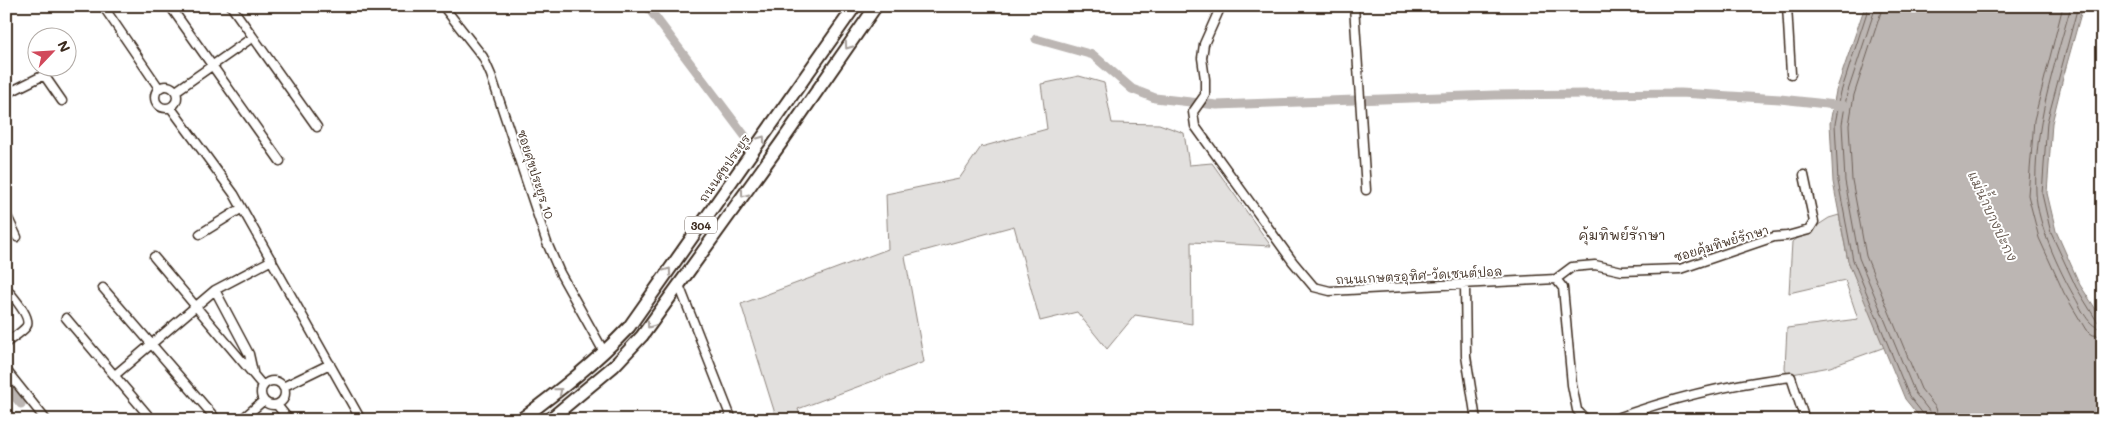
<svg xmlns="http://www.w3.org/2000/svg" width="2109" height="426" viewBox="0 0 2109 426" font-family="Mali,'Playpen Sans Thai',sans-serif">
<style>
.green{fill:#e2e0de;stroke:#8e857e}
.water{fill:#bcb6b3;stroke:#887e77}
.lines{fill:none;stroke-linecap:round;stroke-linejoin:round}
.shore{stroke:#6f625a;stroke-width:1}
.canal{stroke:#bcb6b3;stroke-width:9}
.minor-casing{stroke:#3b2a1e;stroke-width:11}
.primary-casing{stroke:#3b2a1e;stroke-width:15}
.minor{stroke:#fff;stroke-width:8}
.primary{stroke:#fff;stroke-width:11}
.oneway{stroke:#a79f9a}
.labels{text-anchor:middle;dominant-baseline:central;stroke-width:4;stroke-linejoin:round;paint-order:stroke}
.shield{fill:#fff;stroke:#766a62;stroke-width:1}
.shield-label{font-size:11px;font-weight:bold;fill:#3b2a1e}
.street-label{font-size:12px;fill:#3b2a1e;stroke:#fff}
.water-label{font-size:14px;font-style:italic;fill:#685b52;stroke:#fff}
.neighbourhood-label{font-size:14px;fill:#3b2a1e;stroke:#fff}
</style>
<rect width="100%" height="100%" fill="#fff"/>
<filter id="ink" filterUnits="userSpaceOnUse"><feTurbulence type="fractalNoise" baseFrequency=".02" numOctaves="2"/><feDisplacementMap in="SourceGraphic" scale="10" xChannelSelector="R" yChannelSelector="G"/><feConvolveMatrix kernelMatrix="1 2 1 2 8 2 1 2 1" color-interpolation-filters="sRGB"/></filter>
<g filter="url(#ink)">
<!-- green -->
<path class="green" d="M1079,76L1104,83L1112,123L1159,124L1184,133L1189,165L1212,163L1271,246L1191,242L1192,324L1135,315L1107,349L1077,312L1040,321L1014,226L905,256L924,362L798,409L802,420H777L741,304L888,249L886,194L959,179L981,147L1047,129L1041,84Z
M1839,215L1848,261L1885,347L1830,367L1787,375L1785,368L1787,328L1858,319L1845,280L1789,293L1792,242L1829,218Z"/>
<!-- water -->
<path class="water" d="M1865,6H2083L2063,78L2052,123L2047,193L2056,231L2080,285L2103,320V420H1922L1905,399L1848,261L1833,182L1830,123L1836,91Z"/>
<g class="lines">
<!-- shore -->
<path class="shore" d="M1869,6L1841,92L1835,124L1838,181L1853,260L1909,396L1924,415L1925,420
M1876,6L1847,94L1842,124L1845,181L1859,258L1915,393L1930,412L1932,420
M1883,6L1854,95L1849,125L1852,180L1866,256L1921,389L1936,408L1939,420
M2063,6L2034,120L2028,195L2039,238L2064,293L2086,330L2093,335L2103,336
M2071,6C2054,67 2033,129 2036,193C2037,223 2059,270 2074,296C2081,307 2088,328 2103,329
M2078,6L2047,122L2042,194L2051,233L2076,287L2095,318L2098,322L2103,323"/>
<!-- canal -->
<path class="canal" d="M647,6L745,136
M1036,39L1093,55L1132,89L1155,98L1217,105L1495,95L1681,93L1780,99L1845,106
M6,386L21,404"/>
<defs>
<path id="minor" d="M103,6L159,88
M170,6L280,161
M231,6L317,127
M443,6L483,57L491,75L547,243L560,273L604,352
M1221,6L1204,44L1202,58L1205,79V95L1193,112L1195,126L1293,262L1314,287L1330,291L1556,279L1563,288L1572,385L1577,410L1586,420
M1354,6L1366,190
M1787,6L1791,74
M155 97a11 11 0 1 1 22 0a11 11 0 1 1-22 0Z
M176,91L253,37
M6,94L44,75L62,101
M171,108L234,194L361,420
M6,214L17,237
M200,234L242,208
M154,257L263,386
M1556,279L1572,267L1595,265L1622,271L1680,269L1774,237L1787,236L1809,230L1814,222L1804,175
M679,285L732,420
M1465,285L1466,356L1476,420
M6,288C12,296 33,318 26,327C21,333 12,338 6,343
M103,288L217,420
M215,290L249,354L253,372
M66,318L152,420
M6,370L46,420
M115,375L215,290L272,260
M261 393a12 12 0 1 1 24 0a12 12 0 1 1-24 0Z
M283,387L330,364
M277,405L289,420
M241,420L263,401
M1612,420C1671,398 1729,384 1791,377L1805,420"/>
<path id="primary" d="M520,420C559,391 596,362 629,327L855,6
M549,420L614,366L642,336L781,143L876,6"/>
</defs>
<!-- minor casing -->
<use href="#minor" class="minor-casing"/>
<!-- primary casing -->
<use href="#primary" class="primary-casing"/>
<!-- minor -->
<use href="#minor" class="minor"/>
<!-- primary -->
<use href="#primary" class="primary"/>
</g>
<!-- one-way arrows -->
<defs><path id="oneway-chevron" d="M-2-3.5L2.5 0L-2 3.5" fill="none" stroke-width="1.6" stroke-linecap="round" stroke-linejoin="round" transform="scale(1.25)"/></defs>
<g class="oneway">
<use href="#oneway-chevron" transform="translate(848 46) rotate(125)"/>
<use href="#oneway-chevron" transform="translate(762 139) rotate(-55)"/>
<use href="#oneway-chevron" transform="translate(744 194) rotate(126)"/>
<use href="#oneway-chevron" transform="translate(668 271) rotate(-54)"/>
<use href="#oneway-chevron" transform="translate(650 325) rotate(126)"/>
<use href="#oneway-chevron" transform="translate(559 391) rotate(-39)"/>
</g>
</g>
<g class="labels">
<!-- shield labels -->
<rect class="shield" x="685" y="216.5" width="32" height="17" rx="4"/>
<g class="shield-label">
<text x="701" y="225">304</text>
</g>
<!-- street labels -->
<g class="street-label">
<text transform="translate(724 168) rotate(-55)">ถนนศุขประยูร</text>
<text transform="translate(536 174) rotate(72)">ซอยศุขประยูร 10</text>
<text transform="translate(1721 243) rotate(-17)">ซอยคุ้มทิพย์รักษา</text>
<text transform="translate(1419 275) rotate(-3)">ถนนเกษตรอุทิศ-วัดเซนต์ปอล</text>
</g>
<!-- water labels -->
<g class="water-label">
<text transform="translate(1993 216) rotate(65)">แม่น้ำบางปะกง</text>
</g>
<!-- neighbourhood labels -->
<g class="neighbourhood-label">
<text x="1622" y="234">คุ้มทิพย์รักษา</text>
</g>
</g>
<!-- margin -->
<rect width="2109" height="426" fill="none" stroke="#fff" stroke-width="25"/>
<rect x="12" y="12" width="2084" height="401" fill="none" stroke="#3b2a1e" stroke-width="2" filter="url(#ink)"/>
<!-- north arrow -->
<g transform="translate(52 52) rotate(65)"><circle r="24" fill="#ffffff" stroke="#b1aaa5"/>
<path d="M0-4L9 19L0 12L-9 19Z" fill="#d1495b"/>
<text y="-8" font-size="14" font-weight="bold" text-anchor="middle" fill="#3b2a1e">N</text>
</g>
</svg>
